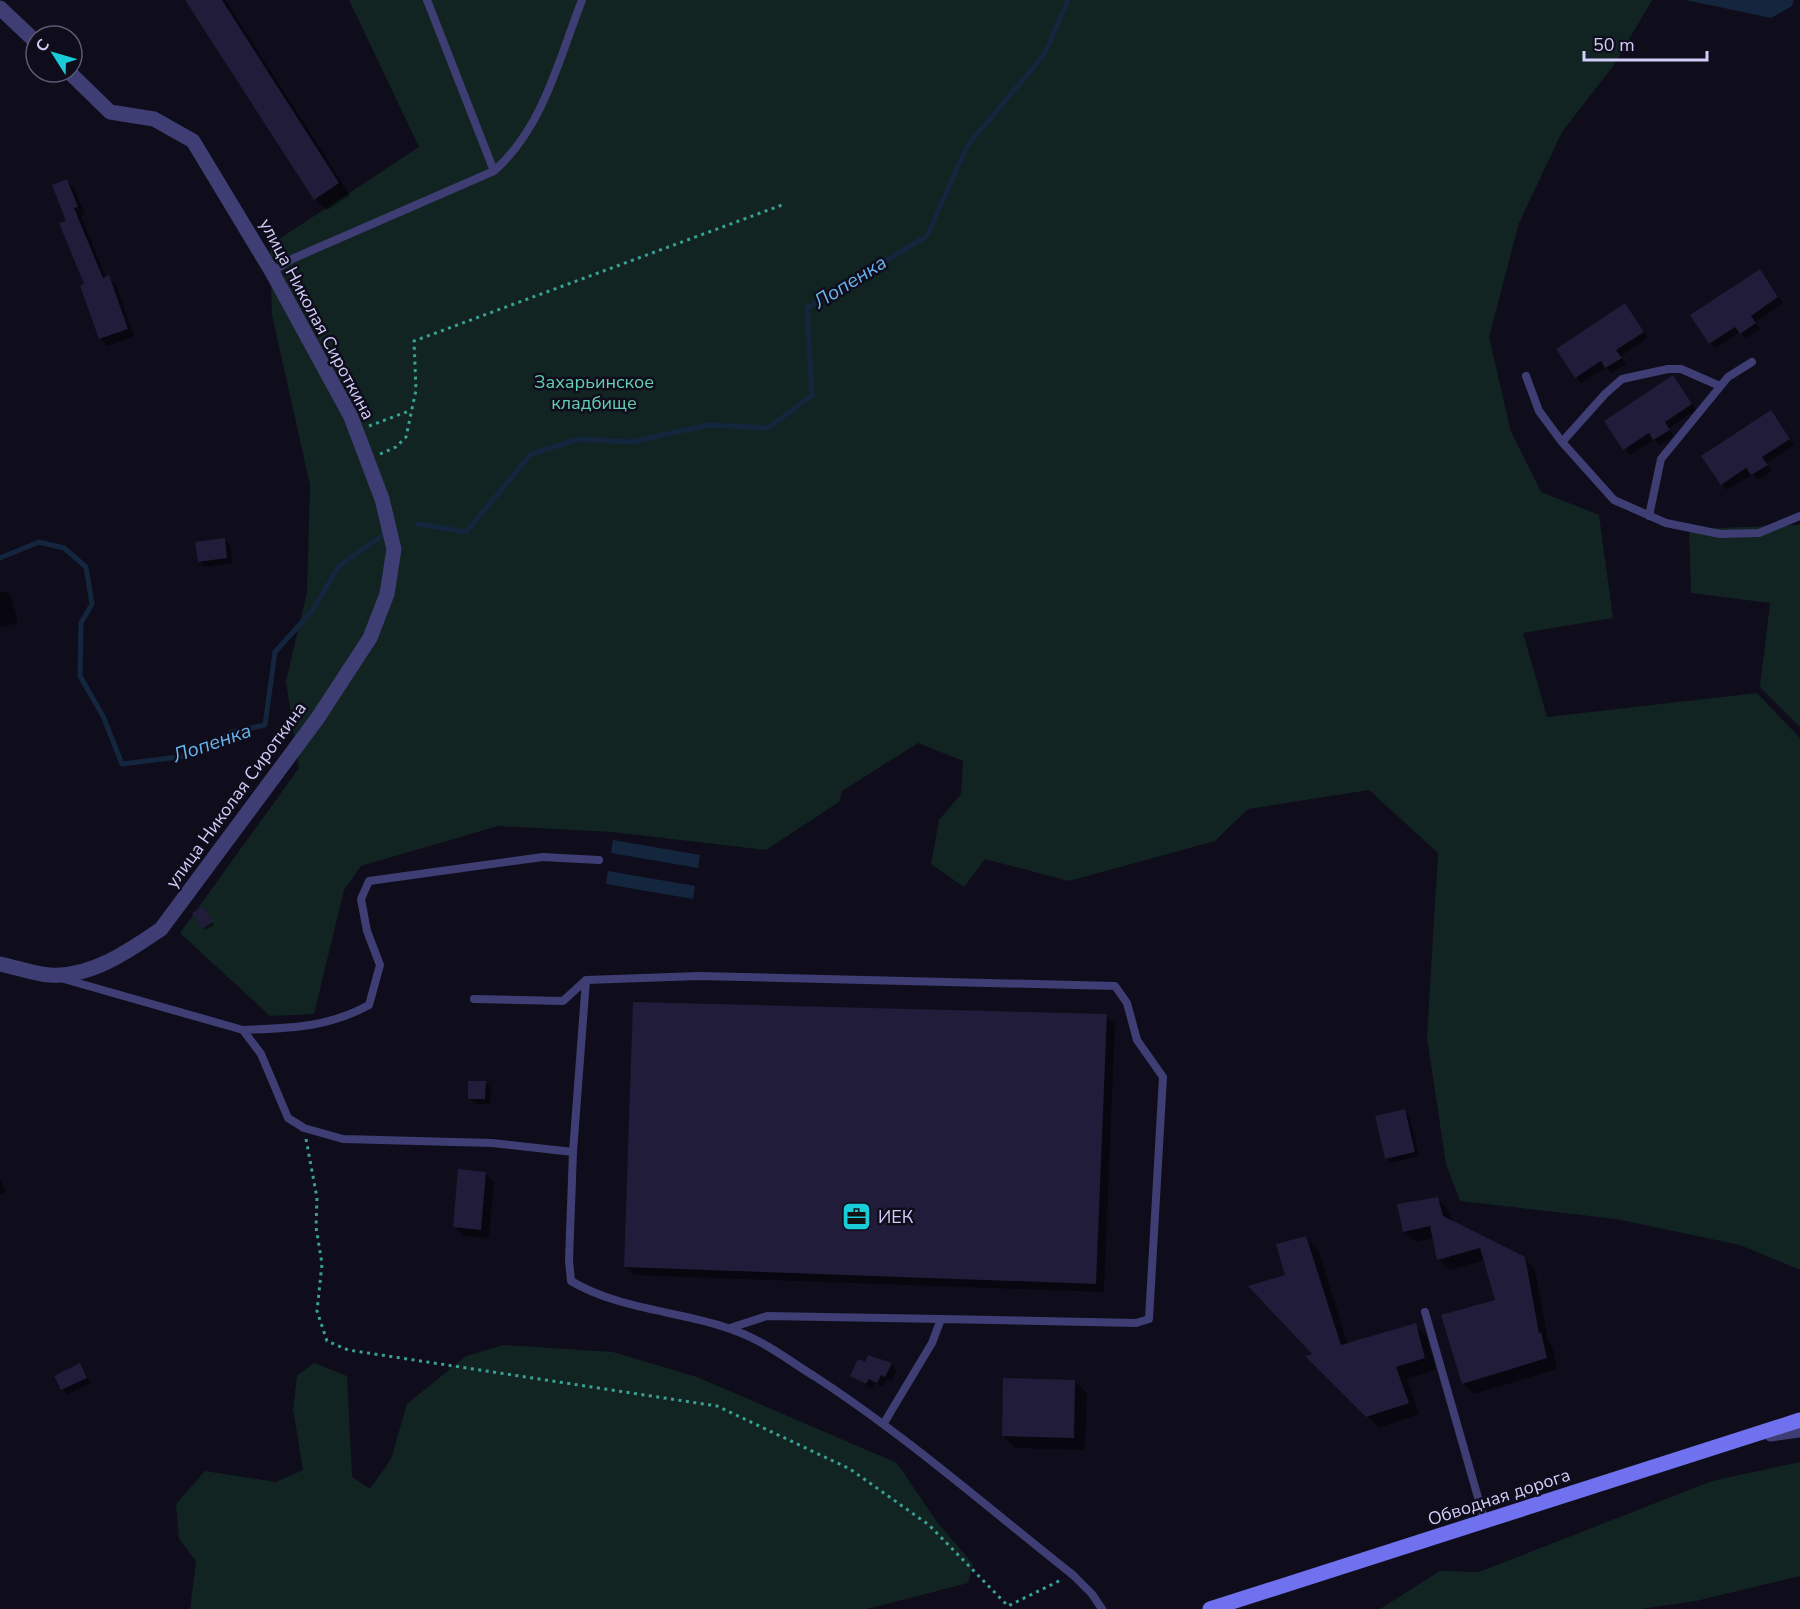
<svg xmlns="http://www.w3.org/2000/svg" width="1800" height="1609" viewBox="0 0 1800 1609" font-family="'Nunito Sans',sans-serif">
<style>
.green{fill:#112422}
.water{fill:#13263e}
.shadow{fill:#0007}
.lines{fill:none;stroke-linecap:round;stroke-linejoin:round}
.stream{stroke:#13263e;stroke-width:5}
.building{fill:#201c39}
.path{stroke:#3aa096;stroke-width:3;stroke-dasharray:3 4.5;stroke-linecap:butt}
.service{stroke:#3e3e74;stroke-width:8}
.minor{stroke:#3e3e74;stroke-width:15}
.secondary{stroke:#6f71ee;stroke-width:15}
.labels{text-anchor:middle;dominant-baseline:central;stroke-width:5;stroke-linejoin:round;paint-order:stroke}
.street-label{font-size:18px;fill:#d0cdf9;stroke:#0f0d1b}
.park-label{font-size:18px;fill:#63cfb0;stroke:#0f0d1b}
.poi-label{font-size:18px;fill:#d0cdf9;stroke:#0f0d1b;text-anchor:start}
.water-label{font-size:20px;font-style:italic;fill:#67b4ed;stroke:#0f0d1b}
</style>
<rect width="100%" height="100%" fill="#0f0d1b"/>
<!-- green -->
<path class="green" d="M349,0H1652L1614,65L1562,132L1519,223L1489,337L1511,432L1541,492L1599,515L1613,618L1523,633L1547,717L1757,693L1800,738V1270L1740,1245L1616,1219L1460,1201L1446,1164L1427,1037L1438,853L1369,790L1248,809L1215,841L1069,881L985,859L964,887L931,864L939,820L961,794L963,761L918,743L842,791L839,802L766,850L612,832L498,826L361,866L344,890L314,1014L270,1016L180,933L299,768L286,681L307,592L310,485L272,315L270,245L419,147Z
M1800,525V727L1760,687L1770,603L1691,593L1689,529Z
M504,1345L613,1352L697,1377L897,1463L937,1522L973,1564L968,1583L867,1609H190L196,1561L179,1539L176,1504L205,1471L276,1482L303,1470L293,1409L297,1376L314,1363L347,1376L352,1477L370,1489L391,1459L407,1404L466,1356Z
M1800,1462V1576L1696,1601L1641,1609H1380L1440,1571L1479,1572L1712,1481Z"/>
<!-- water -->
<path class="water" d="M1686,0H1794L1792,6L1771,18Z
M613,840L700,855L698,868L611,853Z
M608,871L695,886L693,899L606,884Z"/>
<!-- shadow -->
<path class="shadow" d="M193,0H225L350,195L327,210L315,199Z
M67,181L74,188L85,214L81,216L106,278L116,284L134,336L108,346L100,338L68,221Z
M1759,271L1783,303L1755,322L1760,329L1746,338L1740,332L1716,348L1710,343Z
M1625,305L1648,338L1621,356L1626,364L1612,373L1606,367L1581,383L1558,350Z
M1673,377L1696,410L1669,428L1674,436L1660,445L1654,439L1630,455L1606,422Z
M1771,412L1794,445L1767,463L1772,471L1758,480L1752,474L1727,490L1722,484Z
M224,539L230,545L232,563L205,567L200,561Z
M7,592L12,598L18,623L0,627V593Z
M205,910L214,925L205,930L203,928Z
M1106,1016L1115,1024L1104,1292L634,1275L626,1267Z
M485,1083L491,1088L490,1104H475L469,1098Z
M1404,1110L1409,1115L1419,1156L1391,1163L1386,1158Z
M485,1173L494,1182L489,1238L464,1236L455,1227Z
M0,1179L6,1192L0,1195Z
M1438,1199L1448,1210L1452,1222L1524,1258L1535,1269L1548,1341L1552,1345L1557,1369L1474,1394L1463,1384L1443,1316L1497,1301L1485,1260L1449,1270L1438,1259L1434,1238L1416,1242L1405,1232L1399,1205Z
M1306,1237L1318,1249L1348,1345L1415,1325L1427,1337L1436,1370L1407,1379L1419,1414L1379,1428L1308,1357L1315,1355L1287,1276Z
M869,1357L891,1364L897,1370L891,1381L887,1379L883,1387L875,1383L872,1389L852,1376L865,1364Z
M80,1365L91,1383L68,1394L62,1389Z
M1075,1382L1087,1393L1085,1450L1015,1448L1003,1436Z"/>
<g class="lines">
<!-- stream -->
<path class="stream" d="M418,524L466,532L531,454L579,439L631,442L708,425L768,428L812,395L807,308L927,236L967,146L1044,55L1068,0
M0,558L39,542L64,548L86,567L92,604L81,623L80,676L103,716L122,764L186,756L232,732L265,725L275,652L312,611L339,566L383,535"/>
</g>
<!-- building -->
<path class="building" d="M185,0H222L339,183L314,200Z
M67,179L78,207L74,208L103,278L109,275L128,329L99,339L80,286L84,284L59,223L66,221L52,185Z
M1760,269L1778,297L1751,316L1756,323L1740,334L1735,327L1709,344L1690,315Z
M1625,303L1644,332L1616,350L1622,358L1605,368L1601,361L1575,378L1556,349Z
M1673,375L1692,404L1665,422L1670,430L1653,440L1649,433L1623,450L1604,421Z
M1771,410L1790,439L1762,457L1768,465L1751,475L1746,468L1721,485L1701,456Z
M225,538L227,558L198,562L195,542Z
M203,906L213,922L202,929L192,913Z
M633,1002L1107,1014L1096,1284L624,1267Z
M468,1081H486L485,1099H468Z
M1405,1109L1415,1152L1385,1159L1375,1116Z
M458,1169L486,1172L481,1230L453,1227Z
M1438,1197L1443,1216L1525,1257L1539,1333L1541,1332L1547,1358L1462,1384L1441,1315L1495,1300L1480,1248L1437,1260L1430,1226L1403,1232L1397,1204Z
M1306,1236L1341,1345L1416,1323L1425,1358L1396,1367L1409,1403L1366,1417L1305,1356L1312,1354L1248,1286L1285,1275L1276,1244Z
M868,1355L892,1363L885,1377L881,1375L877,1383L869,1379L866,1384L850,1376L858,1359L865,1362Z
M80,1363L87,1378L61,1390L54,1376Z
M1003,1378L1075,1380L1074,1438L1002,1436Z"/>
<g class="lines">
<!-- path -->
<path class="path" d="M369,426L409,411
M380,454L396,447L406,437L416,390L414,341L782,205
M306,1139L317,1198L316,1227L322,1264L317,1311L327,1341L348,1350L717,1406L850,1469L929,1525L1008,1606L1063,1579"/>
<!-- service -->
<path class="service" d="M427,0L494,171
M272,272L292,259L494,171C543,128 559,59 582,0
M1526,376L1539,411L1562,442L1614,500L1666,523L1720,534L1759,533L1800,516
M1562,442L1605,394L1622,379L1668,369H1681L1720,386
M1649,516L1661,459L1728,377L1752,362
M64,979L243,1030L261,1054L288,1118L304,1128L343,1139L492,1143L573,1152
M586,980L573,1152L569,1260L571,1281C628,1315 702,1310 760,1342C779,1352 796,1365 814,1376C905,1435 987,1507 1073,1575L1092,1594L1102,1609
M474,999L563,1001L586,980L700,976L1115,986L1127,1003L1137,1040L1163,1077L1149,1319L1136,1323L941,1319L932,1343L884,1423
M243,1030C289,1028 327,1028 369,1005L380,965L367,931L361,899L369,881L543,857L599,860
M1425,1312L1485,1522
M730,1328L767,1316L941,1319"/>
<!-- minor -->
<path class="minor" d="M0,8L36,42
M0,964C16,967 34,974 50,975C90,978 129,951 161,929L317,719L370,638L387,594L394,549L382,499L351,417L272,272L193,141L154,119L110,112L69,72
M1771,1434L1800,1430"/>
<!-- secondary -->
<path class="secondary" d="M1210,1609L1800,1420"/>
</g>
<!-- icons -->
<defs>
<symbol id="office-square" viewBox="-11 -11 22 22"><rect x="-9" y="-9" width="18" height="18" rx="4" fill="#1accd8" stroke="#0f0d1b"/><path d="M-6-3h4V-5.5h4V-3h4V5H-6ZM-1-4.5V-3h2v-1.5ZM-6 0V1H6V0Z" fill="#111"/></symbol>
</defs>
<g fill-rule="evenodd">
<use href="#office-square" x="840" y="1200" width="33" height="33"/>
</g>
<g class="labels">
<!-- street labels -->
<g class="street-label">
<text transform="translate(317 319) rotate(62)">улица Николая Сироткина</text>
<text transform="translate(236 795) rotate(-54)">улица Николая Сироткина</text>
<text transform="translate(1499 1497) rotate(-18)">Обводная дорога</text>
</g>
<!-- park labels -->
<g class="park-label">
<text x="594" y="382">Захарьинское<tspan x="594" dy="21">кладбище</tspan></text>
</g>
<!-- poi labels -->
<g class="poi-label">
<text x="878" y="1217">ИЕК</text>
</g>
<!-- water labels -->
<g class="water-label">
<text transform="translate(850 282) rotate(-32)">Лопенка</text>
<text transform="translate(212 743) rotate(-19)">Лопенка</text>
</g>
</g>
<!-- north arrow -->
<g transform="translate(54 54) rotate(307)"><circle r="28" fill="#0f0d1b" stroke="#5c5a74" stroke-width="1.5"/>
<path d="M0-4.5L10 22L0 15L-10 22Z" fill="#1accd8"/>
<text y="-9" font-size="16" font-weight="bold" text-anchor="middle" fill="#d0cdf9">С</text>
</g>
<!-- scale -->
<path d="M1584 51v9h123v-9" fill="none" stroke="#d0cdf9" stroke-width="3"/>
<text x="1593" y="51" font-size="18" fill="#d0cdf9" stroke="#0f0d1b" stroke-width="4.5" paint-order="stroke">50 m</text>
</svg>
